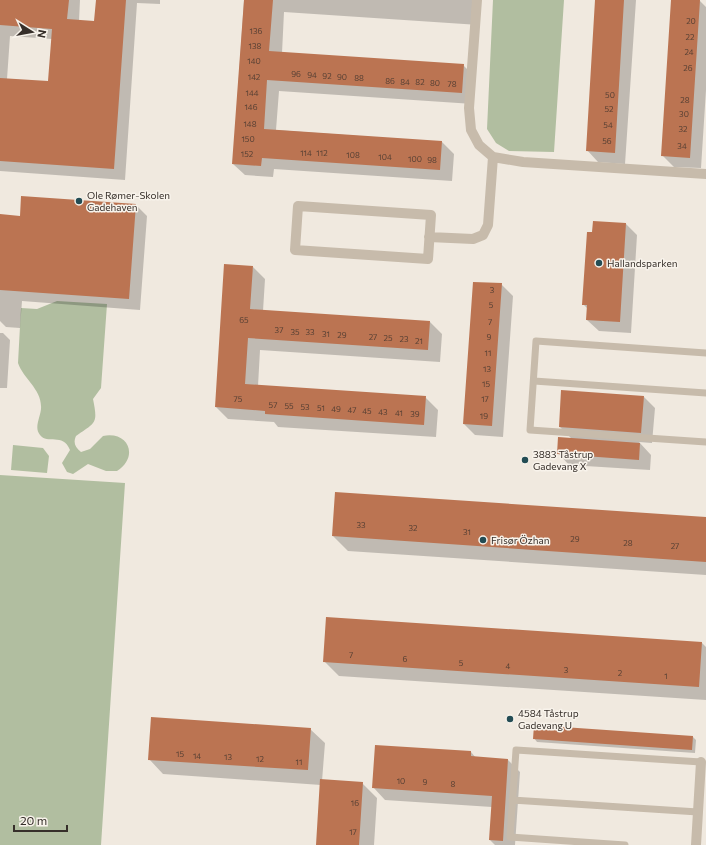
<svg xmlns="http://www.w3.org/2000/svg" width="706" height="845" viewBox="0 0 706 845" font-family="Commissioner,sans-serif">
<style>
.green{fill:#b1bea0}
.shadow{fill:#0003;fill-rule:evenodd}
.building{fill:#bb7452}
.lines{fill:none;stroke-linecap:round;stroke-linejoin:round}
.service{stroke:#c7bbab;stroke-width:7}
.minor{stroke:#c7bbab;stroke-width:10}
.poi-dot{fill:#234c54;stroke:#f8f3eb;stroke-width:1.5}
.labels{text-anchor:middle;dominant-baseline:central;stroke-width:3;stroke-linejoin:round;paint-order:stroke}
.number-label{font-size:8px;fill:#574034}
.poi-label{font-size:10px;fill:#362f2a;stroke:#f8f3eb;text-anchor:start}
</style>
<rect width="100%" height="100%" fill="#f0e9df"/>
<!-- green -->
<path class="green" d="M493,0H564L554,152L509,151L496,143L487,129Z
M57,301L107,304L101,388L93,399C98,424 96,422 76,436C73,443 75,447 81,452L90,449L103,436C129,431 139,457 117,471H106L88,464L73,474L67,472L62,463L70,450C63,432 47,445 40,435C33,427 42,415 41,406C41,389 23,378 18,363L21,308L37,309Z
M13,445L43,448L49,456L47,473L11,470Z
M0,475L125,483L101,845H0Z"/>
<!-- shadow -->
<path class="shadow" d="M0,0H80L79,21L95,22L97,0H160V4L137,3L125,180L0,171ZM10,36L52,39L49,82L7,79Z
M244,0H480L479,25L284,12L282,53L463,65L475,77L473,104L279,91L276,130L442,142L454,154L452,181L274,169L273,177L245,175L233,164Z
M596,0H636L625,164L598,162L587,150Z
M672,0L700,1L706,7V90L701,168L674,167L662,155Z
M136,205L147,216L140,310L22,301L20,328L6,327L0,321V215L21,217Z
M594,222L626,224L637,235L631,333L599,331L587,320L588,309L583,304Z
M253,267L265,279L263,311L430,322L442,334L440,362L260,350L258,386L425,397L438,410L436,437L278,427L274,422L228,419L216,407Z
M501,284L513,296L503,437L475,435L464,424Z
M0,333H3L10,340L7,388H0Z
M644,397L655,408L652,443L639,442L651,455L650,470L569,465L558,453L572,439L560,427Z
M336,493L706,518V575L348,551L333,536Z
M327,618L702,643L706,647V700L339,676L324,661Z
M310,729L325,743L322,781L362,783L377,798L374,845H317L321,785L163,774L149,759Z
M693,737L696,740L695,753L537,742L534,738Z
M471,752L476,758L508,760L520,772L515,845H495L490,840L492,807L385,800L373,787Z"/>
<!-- building -->
<path class="building" d="M0,0H69L67,19L94,21L96,0H126L114,169L0,161V78L48,81L52,29L0,25Z
M244,0H273L269,51L464,64L462,93L267,80L264,129L442,141L440,170L262,158L261,166L232,164Z
M595,0H624L615,153L586,151Z
M671,0H700L690,158L661,156Z
M21,196L136,204L129,299L0,290V214L20,216Z
M593,221L626,223L620,322L586,320L587,305H582L587,232H592Z
M224,264L253,266L250,309L430,321L428,350L248,338L245,384L426,396L424,425L265,414V411L215,407Z
M473,282L502,283L492,426L463,424Z
M561,390L644,396L641,433L559,427Z
M558,437L640,443L639,460L557,454Z
M335,492L706,517V562L332,536Z
M326,617L702,642L699,687L323,662Z
M151,717L311,728L308,770L148,760Z
M534,725L693,736L692,750L533,739Z
M375,745L471,751V756L508,759L503,841L489,840L492,796L372,788Z
M320,779L363,782L359,845H316Z"/>
<g class="lines">
<!-- service -->
<path class="service" d="M706,353L536,341L530,430L706,442
M534,381L706,393
M512,800L698,812
M625,845L510,837L516,750L701,762"/>
<!-- minor -->
<path class="minor" d="M477,0L469,108L471,130L479,145L493,157L523,162L706,174
M298,206L431,215L428,259L295,250Z
M429,237L473,239L483,235L488,225L493,157
M696,845L701,762"/>
</g>
<!-- markers -->
<g class="poi-dot">
<circle cx="79" cy="201" r="4"/>
<circle cx="599" cy="263" r="4"/>
<circle cx="525" cy="460" r="4"/>
<circle cx="483" cy="540" r="4"/>
<circle cx="510" cy="719" r="4"/>
</g>
<g class="labels">
<!-- number labels -->
<g class="number-label">
<text x="691" y="21">20</text>
<text x="256" y="31">136</text>
<text x="690" y="37">22</text>
<text x="255" y="46">138</text>
<text x="689" y="52">24</text>
<text x="254" y="61">140</text>
<text x="688" y="68">26</text>
<text x="296" y="74">96</text>
<text x="312" y="75">94</text>
<text x="327" y="76">92</text>
<text x="254" y="77">142</text>
<text x="342" y="77">90</text>
<text x="359" y="78">88</text>
<text x="390" y="81">86</text>
<text x="405" y="82">84</text>
<text x="420" y="82">82</text>
<text x="435" y="83">80</text>
<text x="452" y="84">78</text>
<text x="252" y="93">144</text>
<text x="610" y="95">50</text>
<text x="685" y="100">28</text>
<text x="251" y="107">146</text>
<text x="609" y="109">52</text>
<text x="684" y="114">30</text>
<text x="250" y="124">148</text>
<text x="608" y="125">54</text>
<text x="683" y="129">32</text>
<text x="248" y="139">150</text>
<text x="607" y="141">56</text>
<text x="682" y="146">34</text>
<text x="306" y="153">114</text>
<text x="322" y="153">112</text>
<text x="247" y="154">152</text>
<text x="353" y="155">108</text>
<text x="385" y="157">104</text>
<text x="415" y="159">100</text>
<text x="432" y="160">98</text>
<text x="492" y="290">3</text>
<text x="491" y="305">5</text>
<text x="244" y="320">65</text>
<text x="490" y="322">7</text>
<text x="279" y="330">37</text>
<text x="295" y="332">35</text>
<text x="310" y="332">33</text>
<text x="326" y="334">31</text>
<text x="342" y="335">29</text>
<text x="373" y="337">27</text>
<text x="489" y="337">9</text>
<text x="388" y="338">25</text>
<text x="404" y="339">23</text>
<text x="419" y="341">21</text>
<text x="488" y="353">11</text>
<text x="487" y="369">13</text>
<text x="486" y="384">15</text>
<text x="238" y="399">75</text>
<text x="485" y="399">17</text>
<text x="273" y="405">57</text>
<text x="289" y="406">55</text>
<text x="305" y="407">53</text>
<text x="321" y="408">51</text>
<text x="336" y="409">49</text>
<text x="352" y="410">47</text>
<text x="367" y="411">45</text>
<text x="383" y="412">43</text>
<text x="399" y="413">41</text>
<text x="415" y="414">39</text>
<text x="484" y="416">19</text>
<text x="361" y="525">33</text>
<text x="413" y="528">32</text>
<text x="467" y="532">31</text>
<text x="575" y="539">29</text>
<text x="628" y="543">28</text>
<text x="675" y="546">27</text>
<text x="351" y="655">7</text>
<text x="405" y="659">6</text>
<text x="461" y="663">5</text>
<text x="508" y="666">4</text>
<text x="566" y="670">3</text>
<text x="620" y="673">2</text>
<text x="666" y="676">1</text>
<text x="180" y="754">15</text>
<text x="197" y="756">14</text>
<text x="228" y="757">13</text>
<text x="260" y="759">12</text>
<text x="299" y="762">11</text>
<text x="401" y="781">10</text>
<text x="425" y="782">9</text>
<text x="453" y="784">8</text>
<text x="355" y="803">16</text>
<text x="353" y="832">17</text>
</g>
<!-- poi labels -->
<g class="poi-label">
<text x="87" y="195">Ole Rømer-Skolen<tspan x="87" dy="12">Gadehaven</tspan></text>
<text x="607" y="263">Hallandsparken</text>
<text x="533" y="454">3883 Tåstrup<tspan x="533" dy="12">Gadevang X</tspan></text>
<text x="491" y="540">Frisør Özhan</text>
<text x="518" y="713">4584 Tåstrup<tspan x="518" dy="12">Gadevang U</tspan></text>
</g>
</g>
<!-- north arrow -->
<g transform="translate(32 32) rotate(101)" stroke="#f8f3eb" stroke-width="3" paint-order="stroke">
<path d="M0-3L7 15L0 10L-7 15Z" fill="#362f2a"/>
<text y="-6" font-size="11" font-weight="bold" text-anchor="middle" fill="#362f2a">N</text>
</g>
<!-- scale -->
<path d="M14 825v6h53v-6" fill="none" stroke="#362f2a" stroke-width="2"/>
<text x="20" y="825" font-size="12" fill="#362f2a" stroke="#f8f3eb" stroke-width="3" paint-order="stroke">20 m</text>
</svg>
